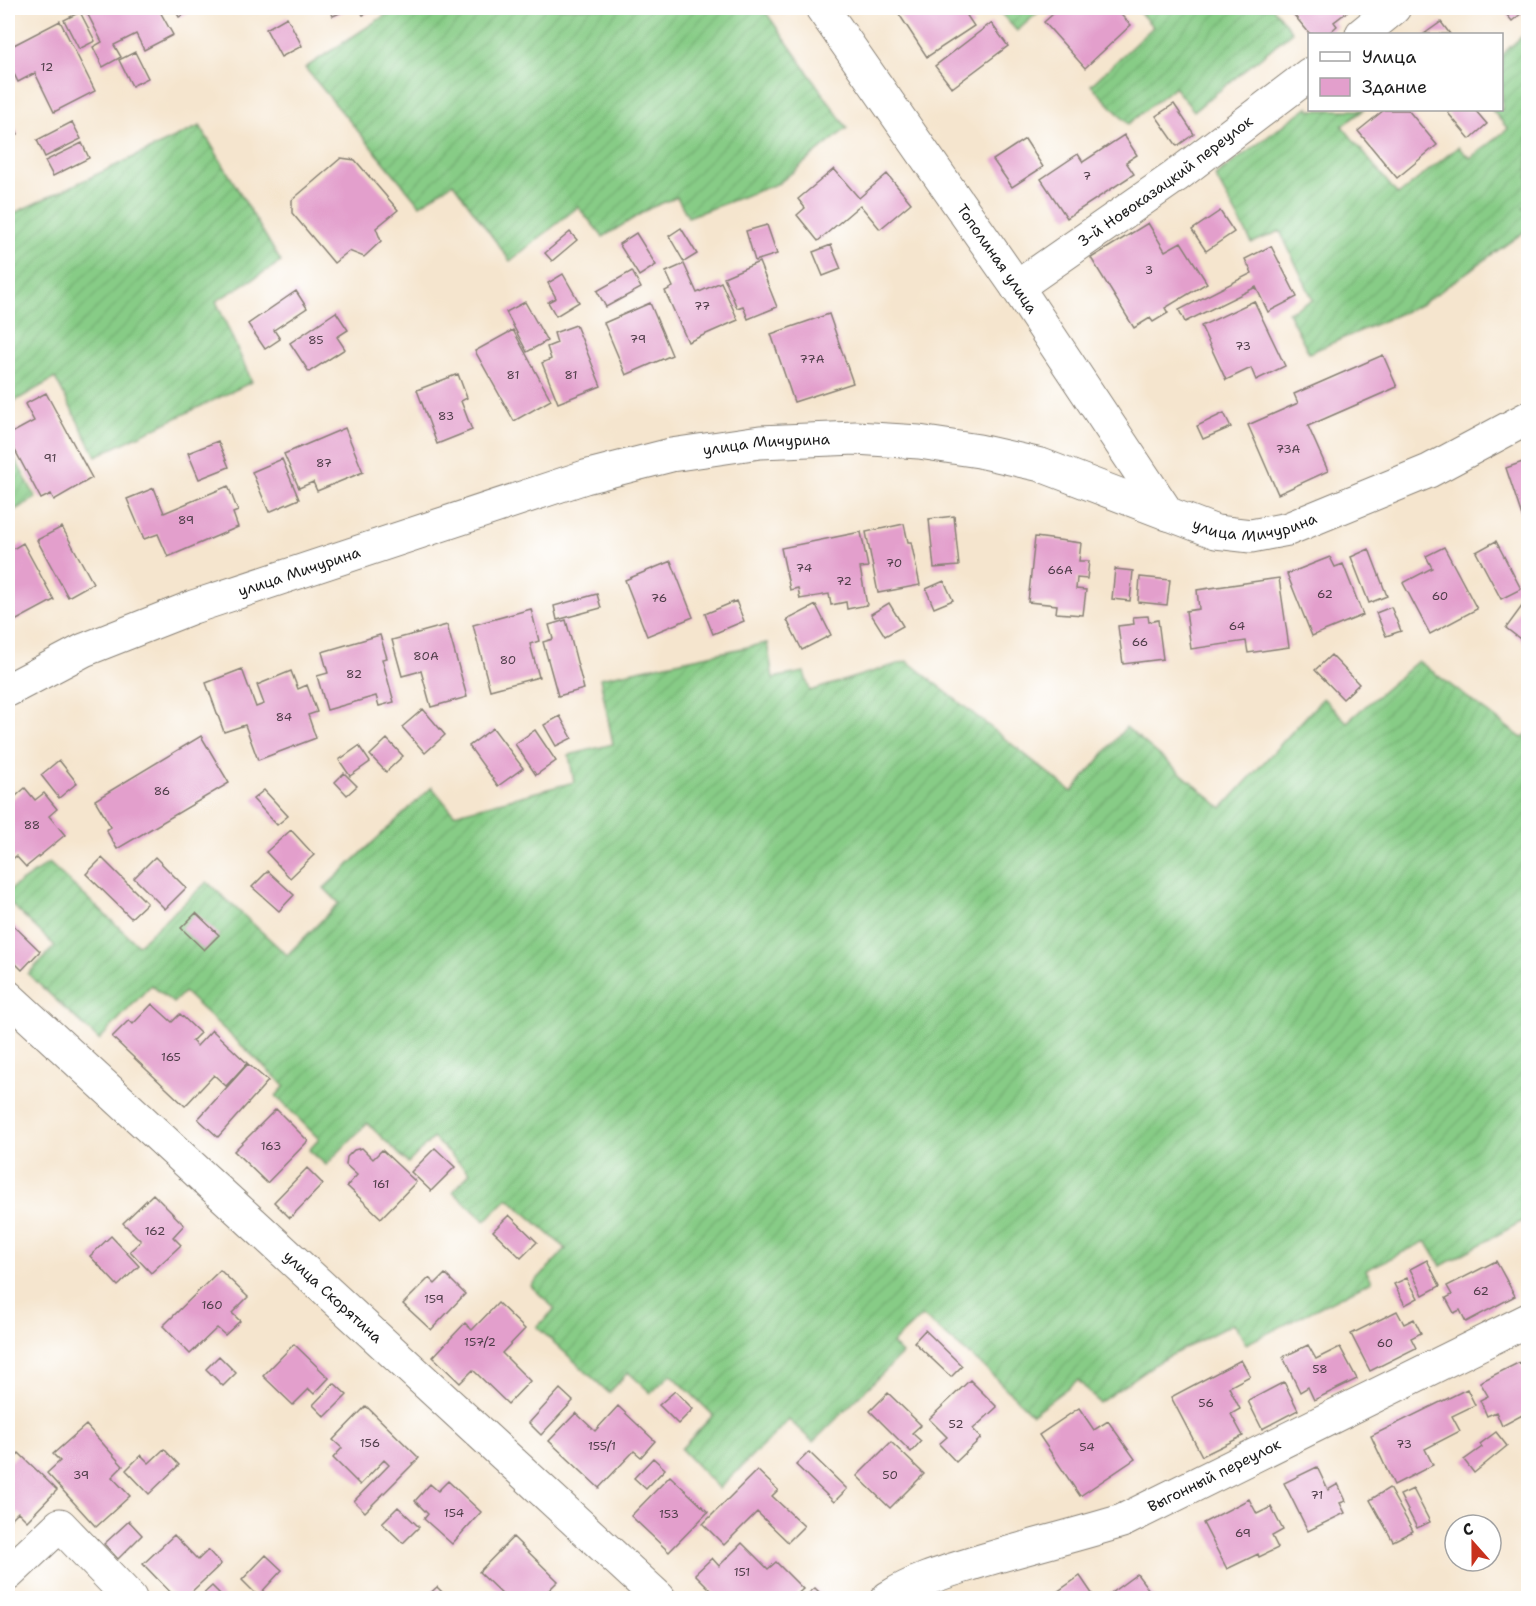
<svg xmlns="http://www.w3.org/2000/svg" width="1536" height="1606" viewBox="0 0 1536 1606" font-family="'Shantell Sans',sans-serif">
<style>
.garden{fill:url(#garden-furrows);stroke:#527451;stroke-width:1.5}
.building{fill:#e39fcc}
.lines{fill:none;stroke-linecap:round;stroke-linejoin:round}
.minor-casing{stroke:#888075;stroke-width:35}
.minor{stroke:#fff;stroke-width:33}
.labels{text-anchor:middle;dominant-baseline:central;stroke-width:4.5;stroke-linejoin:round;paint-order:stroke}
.number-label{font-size:12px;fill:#4e3d48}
.street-label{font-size:15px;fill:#1c1c1c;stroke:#fff}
</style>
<defs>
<pattern id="garden-furrows" width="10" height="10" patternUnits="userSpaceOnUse" patternTransform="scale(1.5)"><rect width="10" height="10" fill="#87cc86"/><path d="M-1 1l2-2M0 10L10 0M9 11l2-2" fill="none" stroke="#74af73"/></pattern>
</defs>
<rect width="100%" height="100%" fill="#fff"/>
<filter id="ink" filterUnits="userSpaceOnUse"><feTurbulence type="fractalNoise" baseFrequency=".0167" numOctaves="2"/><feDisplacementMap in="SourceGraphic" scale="12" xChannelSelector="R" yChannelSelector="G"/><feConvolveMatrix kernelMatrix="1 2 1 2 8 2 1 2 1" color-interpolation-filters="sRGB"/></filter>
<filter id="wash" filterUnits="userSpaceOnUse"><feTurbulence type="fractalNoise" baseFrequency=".008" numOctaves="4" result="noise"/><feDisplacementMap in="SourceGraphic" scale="24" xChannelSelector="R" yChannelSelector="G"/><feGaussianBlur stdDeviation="1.35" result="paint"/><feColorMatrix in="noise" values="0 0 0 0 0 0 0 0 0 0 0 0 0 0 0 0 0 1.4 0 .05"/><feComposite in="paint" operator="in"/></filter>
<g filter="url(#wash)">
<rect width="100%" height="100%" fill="#f5e5ce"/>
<!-- garden -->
<path class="garden" d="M396,8H763L847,128L779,183L688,217L677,197L650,208L603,237L578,207L510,261L453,183L420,205L305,68Z
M996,8H1043L1017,31Z
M1136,8H1273L1292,32L1194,111L1174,87L1128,124L1091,85L1153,27Z
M1528,31V203L1523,208L1528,214V229L1422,304L1309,353L1288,312L1313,300L1280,231L1252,243L1215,176L1309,106L1310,110H1364L1342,126L1398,195L1458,147L1470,158L1508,129L1492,110H1502V54Z
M200,126L281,262L216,301L252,382L96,456L55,378L8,405V216Z
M8,446L36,498L8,514Z
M767,643L773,678L804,672L810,691L907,661L1072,792L1126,727L1222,808L1323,698L1347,722L1418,661L1522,738L1528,733V1218L1441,1266L1426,1241L1366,1270L1372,1281L1246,1344L1234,1323L1158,1362L1099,1403L1078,1380L1032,1414L984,1367L922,1316L892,1344L902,1354L813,1442L789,1420L719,1489L681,1449L713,1415L671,1374L651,1393L628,1372L609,1393L537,1327L555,1309L531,1286L566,1249L508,1198L485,1221L453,1192L470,1173L433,1138L408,1163L367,1123L326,1165L309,1150L319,1139L276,1096L285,1086L184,992L173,1003L151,985L99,1040L28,974L55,946L8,901V891L49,863L138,945L207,882L287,955L339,903L324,888L432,787L454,814L574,782L569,755L613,744L600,678Z"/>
<g id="blocks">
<!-- building -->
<path class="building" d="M87,8H158L173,35L144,50L136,34L114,45L121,57L103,67L93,47L102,42L85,9Z
M174,8H197L179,17Z
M329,8H351L333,16Z
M359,8H379L363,15Z
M895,8H962L974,26L927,57Z
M1060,8H1114L1131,25L1085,68L1044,22Z
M1288,8H1352L1334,22L1337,26L1328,34H1310Z
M1501,8H1528L1512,21Z
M80,12L95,41L79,49L64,20Z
M287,17L302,46L281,57L266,29Z
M60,21L95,91L54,112L35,73L18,82L8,62V48Z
M1441,22L1450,34H1424Z
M991,23L1008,46L952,88L935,66Z
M135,52L148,78L132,86L119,60Z
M1174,104L1194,134L1177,146L1156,116Z
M1384,110H1408L1437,145L1397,178L1358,131Z
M1452,110H1475L1487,124L1470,139L1448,113Z
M8,113L18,134L8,139Z
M72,122L81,139L45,157L37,140Z
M1124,135L1137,155L1126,162L1134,174L1067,218L1041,179L1078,154L1083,162Z
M1025,139L1043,167L1012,187L993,160Z
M82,143L89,158L53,176L45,161Z
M341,158L355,160L398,210L376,228L381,241L364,257L349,251L334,263L292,213V200Z
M834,169L859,198L887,174L911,203L880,229L860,205L818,241L797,215L805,208L798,199Z
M1220,211L1234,232L1206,251L1192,230Z
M1148,223L1165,251L1181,242L1207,283L1165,308L1168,313L1153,322L1150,318L1134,328L1091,258Z
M767,225L777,254L755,261L746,231Z
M681,228L697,254L684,262L669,236Z
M570,232L577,240L552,261L545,253Z
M636,233L656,265L639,276L619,244Z
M831,245L841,269L823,276L813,252Z
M1271,246L1297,297L1268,312L1256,287L1185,322L1179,310L1252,273L1245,259Z
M759,262L777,307L748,319L743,306L737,308L724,277Z
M684,264L697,293L721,282L738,320L688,342L665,291L673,287L666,272Z
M632,271L641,288L606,307L597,291Z
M563,274L579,302L556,316L548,302L556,298L548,283Z
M296,291L307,308L274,330L280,339L265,349L248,324Z
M1254,301L1285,366L1256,380L1251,368L1226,380L1201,326Z
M525,302L547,341L527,352L506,312Z
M650,303L672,355L626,375L604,323Z
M336,312L348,330L337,337L345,349L309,372L290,343Z
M829,314L853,383L794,402L771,334Z
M576,325L601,386L558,403L542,363L551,359L547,347L557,343L554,333Z
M513,330L551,400L514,421L475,351Z
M1383,355L1397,387L1308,426L1328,471L1278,494L1248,425L1298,403L1294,394Z
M458,374L467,398L461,401L472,430L437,444L417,390Z
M46,393L92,478L54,500L51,494L41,499L8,437V435L34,421L25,404Z
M1224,413L1231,427L1203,439L1197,426Z
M345,428L363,472L317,491L313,482L299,488L284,454Z
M218,441L229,467L199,479L188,453Z
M282,459L299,499L269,512L252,472Z
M1528,460V534L1506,468Z
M228,486L238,511L233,513L238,527L168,557L158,534L144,539L127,499L154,488L164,513Z
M954,516L959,566L934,568L929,519Z
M904,524L908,542H911L920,585L878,593L866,532Z
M62,527L93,583L68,597L37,540Z
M861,532L868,567L860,568L867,605L847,609L846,602L831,605L829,594L800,599L798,588L790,590L781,548Z
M1035,537L1081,543L1079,561H1089L1087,579L1077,578L1076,589L1086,590L1083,615L1056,613L1057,605L1028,602Z
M1496,541L1521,589L1501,599L1476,552Z
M23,543L54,600L15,621L8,607V552Z
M1444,547L1477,609L1430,634L1403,583L1432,568L1426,556Z
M1369,549L1387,596L1369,603L1351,557Z
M1330,557L1335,567L1343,564L1363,615L1312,636L1287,574Z
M671,561L693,617L647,636L625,580Z
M1115,569L1133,571L1130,601L1112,599Z
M1140,577L1170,580L1167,605L1138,602Z
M1279,578L1289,647L1248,653L1246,641L1191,649L1186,611L1199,609L1197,590Z
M944,581L953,600L934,608L926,589Z
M597,594L601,608L557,620L554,606Z
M1528,598V645L1506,628Z
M736,601L744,621L713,634L705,614Z
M889,603L903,626L885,636L871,614Z
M816,605L831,635L802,650L787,620Z
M1391,607L1401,631L1386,636L1376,613Z
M531,609L539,641L530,644L539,677L490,690L473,625Z
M1148,616L1149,622L1158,620L1163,659L1123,664L1118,626L1134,624L1133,617Z
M566,620L584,689L558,696L543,642L553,639L549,625Z
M447,625L467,697L431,707L421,671L402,676L392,640Z
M380,635L387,658L382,659L394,702L379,706L376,696L327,710L317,676L328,673L322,652Z
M1331,655L1359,684L1343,699L1315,670Z
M242,669L256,707L264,704L257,685L291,671L298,689L307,685L317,712L308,715L316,738L258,760L245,725L224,732L206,683Z
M423,709L445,735L425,753L402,727Z
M560,716L572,738L556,746L544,725Z
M493,728L523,768L498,786L469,746Z
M535,730L556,761L536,775L515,744Z
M201,736L229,783L117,849L106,830L111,827L95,800Z
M387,739L403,756L386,772L370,755Z
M359,746L370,762L350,776L339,760Z
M59,760L77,783L59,798L41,775Z
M344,773L357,786L347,795L335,782Z
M25,788L35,800L44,793L57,809L49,816L65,835L26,867L16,856L8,863V803Z
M264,790L288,816L277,825L253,799Z
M291,830L314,855L290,878L266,852Z
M155,857L186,888L165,909L134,878Z
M102,858L147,903L131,918L86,874Z
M268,871L294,895L279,911L252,887Z
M196,913L219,935L204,950L181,928Z
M8,920L40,951L22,970L8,956Z
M152,1004L172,1022L180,1014L200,1033L192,1041L197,1046L212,1030L247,1063L226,1086L214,1075L185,1106L112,1037L129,1020L133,1024Z
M248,1064L268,1081L218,1137L198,1119Z
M276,1109L308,1141L267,1183L234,1151Z
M362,1148L373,1159L382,1150L416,1182L381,1218L347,1186L357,1175L346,1165L347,1157L354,1150Z
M435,1148L455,1167L431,1191L411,1172Z
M307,1168L323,1184L290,1218L274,1202Z
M153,1194L184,1225L173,1237L181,1245L151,1273L130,1251L141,1241L123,1223Z
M509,1215L537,1242L521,1258L493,1231Z
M111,1236L139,1266L118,1286L90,1256Z
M1427,1260L1440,1286L1423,1295L1410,1269Z
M1496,1261L1515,1296L1466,1322L1460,1310L1454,1313L1446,1298L1452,1295L1447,1286Z
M220,1270L248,1297L232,1313L240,1321L225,1335L217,1328L190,1354L163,1326Z
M445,1274L465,1294L431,1330L403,1304L429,1278L435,1284Z
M1407,1278L1418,1298L1405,1305L1394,1284Z
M498,1303L525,1329L502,1353L530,1381L508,1404L473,1370L460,1383L433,1357L465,1323L472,1330Z
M1397,1311L1404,1324L1414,1319L1421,1333L1411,1338L1416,1348L1370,1371L1351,1334Z
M925,1330L962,1366L951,1377L914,1342Z
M294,1344L329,1378L314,1394L309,1389L293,1405L263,1376Z
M1308,1345L1316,1359L1340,1347L1357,1379L1314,1400L1308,1387L1300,1392L1283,1357Z
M219,1356L236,1373L223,1386L206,1369Z
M1241,1360L1250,1376L1229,1387L1240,1409L1231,1414L1243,1436L1202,1456L1171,1397Z
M1520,1362L1528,1380V1412L1502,1426L1496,1412L1487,1416L1480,1400L1488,1396L1480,1382Z
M970,1380L997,1407L973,1429L981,1438L956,1462L939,1444L947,1437L929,1419Z
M1284,1382L1298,1410L1262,1429L1248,1401Z
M334,1383L347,1395L325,1417L313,1405Z
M560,1389L573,1401L541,1435L529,1423Z
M1467,1389L1475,1405L1452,1416L1460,1431L1425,1449L1433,1465L1394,1485L1371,1436Z
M675,1391L693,1409L678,1424L659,1405Z
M888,1393L921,1425L912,1433L921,1441L911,1452L870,1411Z
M366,1406L419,1458L365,1512L354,1501L389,1465L384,1460L360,1485L333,1458L342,1448L333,1440Z
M618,1406L655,1441L641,1457L634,1451L599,1488L549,1441L576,1413L595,1431Z
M1079,1408L1094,1430L1108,1421L1135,1459L1080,1496L1039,1435Z
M86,1425L123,1466L112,1477L130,1496L96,1527L47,1473L60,1461L53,1454Z
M1496,1432L1507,1446L1474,1473L1464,1460L1482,1447L1480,1444Z
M891,1442L924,1474L890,1508L857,1476Z
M164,1449L179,1465L149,1494L126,1470L141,1455L149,1463Z
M809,1452L847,1489L834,1502L796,1465Z
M19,1453L57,1490L27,1521L18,1512L11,1519L8,1516V1464Z
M653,1458L665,1469L646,1489L634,1478Z
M1317,1467L1328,1490L1338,1484L1346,1501L1340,1503L1345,1513L1308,1531L1284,1483Z
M757,1470L778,1490L772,1496L804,1526L788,1542L757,1512L724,1545L703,1524Z
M670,1476L708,1512L669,1552L631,1516Z
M448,1481L481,1512L452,1544L424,1519L428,1514L415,1501L430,1484L438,1491Z
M1389,1488L1413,1531L1393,1541L1370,1500Z
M1413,1489L1430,1522L1417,1528L1400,1495Z
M1249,1499L1257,1514L1271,1507L1283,1530L1272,1536L1278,1548L1259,1557L1258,1554L1227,1569L1203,1523Z
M398,1507L419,1527L403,1543L382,1523Z
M129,1521L142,1535L118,1559L104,1544Z
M174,1535L198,1560L208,1550L221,1564L185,1598H176L143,1564Z
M513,1537L558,1581L541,1598H506L479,1572Z
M742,1543L768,1569L776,1562L803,1589L793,1598H719L695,1574L712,1558L719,1566Z
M266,1555L282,1570L258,1596L242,1580Z
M1137,1574L1155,1598H1104Z
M1080,1576L1095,1598H1062L1057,1592Z
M212,1586L224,1598H199Z
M437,1587L448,1598H425Z
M815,1588L825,1598H803Z"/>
</g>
</g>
<g filter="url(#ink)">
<use href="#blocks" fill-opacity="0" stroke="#888075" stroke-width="1.5"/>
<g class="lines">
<defs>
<g id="minor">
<path id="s1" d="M822,8L1017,287L1168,514"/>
<path d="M1362,34L1394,8"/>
<path id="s2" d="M1017,287L1176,176L1310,74"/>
<path id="s3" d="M8,690L84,650L193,607L585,477L671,455L760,442L856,438L919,442L979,451L1041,465L1216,532L1251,536L1288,529L1429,471L1528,418"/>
<path id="s4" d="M8,997L659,1598"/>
<path d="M8,1574L60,1525L130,1598"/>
<path id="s5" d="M888,1598C914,1581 945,1572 974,1563C1023,1548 1073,1536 1122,1521L1528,1320"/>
</g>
</defs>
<!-- minor casing -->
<use href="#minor" class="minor-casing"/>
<!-- minor -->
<use href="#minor" class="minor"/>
</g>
</g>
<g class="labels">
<!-- number labels -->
<g class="number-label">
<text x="47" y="67">12</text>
<text x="1087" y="176">7</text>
<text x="1149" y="270">3</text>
<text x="702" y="306">77</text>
<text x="638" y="339">79</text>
<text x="316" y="340">85</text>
<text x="1243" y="346">73</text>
<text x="812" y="359">77А</text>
<text x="513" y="375">81</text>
<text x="571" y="375">81</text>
<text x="446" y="416">83</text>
<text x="1288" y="449">73А</text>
<text x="50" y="458">91</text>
<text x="324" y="463">87</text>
<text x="186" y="520">89</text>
<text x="894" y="563">70</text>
<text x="804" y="568">74</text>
<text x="1060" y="570">66А</text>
<text x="844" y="581">72</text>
<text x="1325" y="594">62</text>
<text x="1440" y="596">60</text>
<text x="659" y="598">76</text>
<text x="1237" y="626">64</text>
<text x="1140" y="642">66</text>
<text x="426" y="656">80А</text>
<text x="508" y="660">80</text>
<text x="354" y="674">82</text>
<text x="284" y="717">84</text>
<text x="162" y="791">86</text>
<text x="32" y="825">88</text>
<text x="171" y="1057">165</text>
<text x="271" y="1146">163</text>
<text x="381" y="1184">161</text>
<text x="155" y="1231">162</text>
<text x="1481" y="1291">62</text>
<text x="434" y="1299">159</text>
<text x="212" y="1305">160</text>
<text x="480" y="1342">157/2</text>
<text x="1385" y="1343">60</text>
<text x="1320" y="1369">58</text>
<text x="1206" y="1403">56</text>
<text x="956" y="1424">52</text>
<text x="370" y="1443">156</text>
<text x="1404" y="1444">73</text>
<text x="602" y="1446">155/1</text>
<text x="1087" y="1447">54</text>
<text x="81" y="1475">39</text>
<text x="890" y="1475">50</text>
<text x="1317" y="1495">71</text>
<text x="454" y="1513">154</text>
<text x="669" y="1514">153</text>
<text x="1243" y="1533">69</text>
<text x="742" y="1572">151</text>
</g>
<!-- street labels -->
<g class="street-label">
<text stroke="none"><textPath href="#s2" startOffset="182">3-й Новоказацкий переулок</textPath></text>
<text stroke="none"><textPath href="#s1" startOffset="306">Тополиная улица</textPath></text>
<text stroke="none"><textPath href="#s3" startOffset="801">улица Мичурина</textPath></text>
<text stroke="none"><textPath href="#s3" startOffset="1305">улица Мичурина</textPath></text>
<text stroke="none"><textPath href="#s3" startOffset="315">улица Мичурина</textPath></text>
<text stroke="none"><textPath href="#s4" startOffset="442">улица Скорятина</textPath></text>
<text stroke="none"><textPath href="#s5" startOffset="350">Выгонный переулок</textPath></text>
</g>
</g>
<!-- margin -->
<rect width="1536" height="1606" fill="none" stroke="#fff" stroke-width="30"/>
<!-- legend -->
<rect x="1308" y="33" width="195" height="78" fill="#ffffff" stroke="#a4a4a4" stroke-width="1.5"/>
<rect x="1320" y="52" width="30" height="9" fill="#ffffff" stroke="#a4a4a4" stroke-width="1.5"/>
<text x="1362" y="63" font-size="18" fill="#1c1c1c">Улица</text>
<rect x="1320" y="78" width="30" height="18" fill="#e39fcc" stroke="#a4a4a4" stroke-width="1.5"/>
<text x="1362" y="93" font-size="18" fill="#1c1c1c">Здание</text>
<!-- north arrow -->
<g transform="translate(1473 1543) rotate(339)"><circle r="28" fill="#ffffff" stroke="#a4a4a4" stroke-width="1.5"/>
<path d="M0-4.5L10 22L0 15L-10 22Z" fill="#c8321e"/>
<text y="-9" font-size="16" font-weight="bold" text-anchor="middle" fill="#1c1c1c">С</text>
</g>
</svg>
